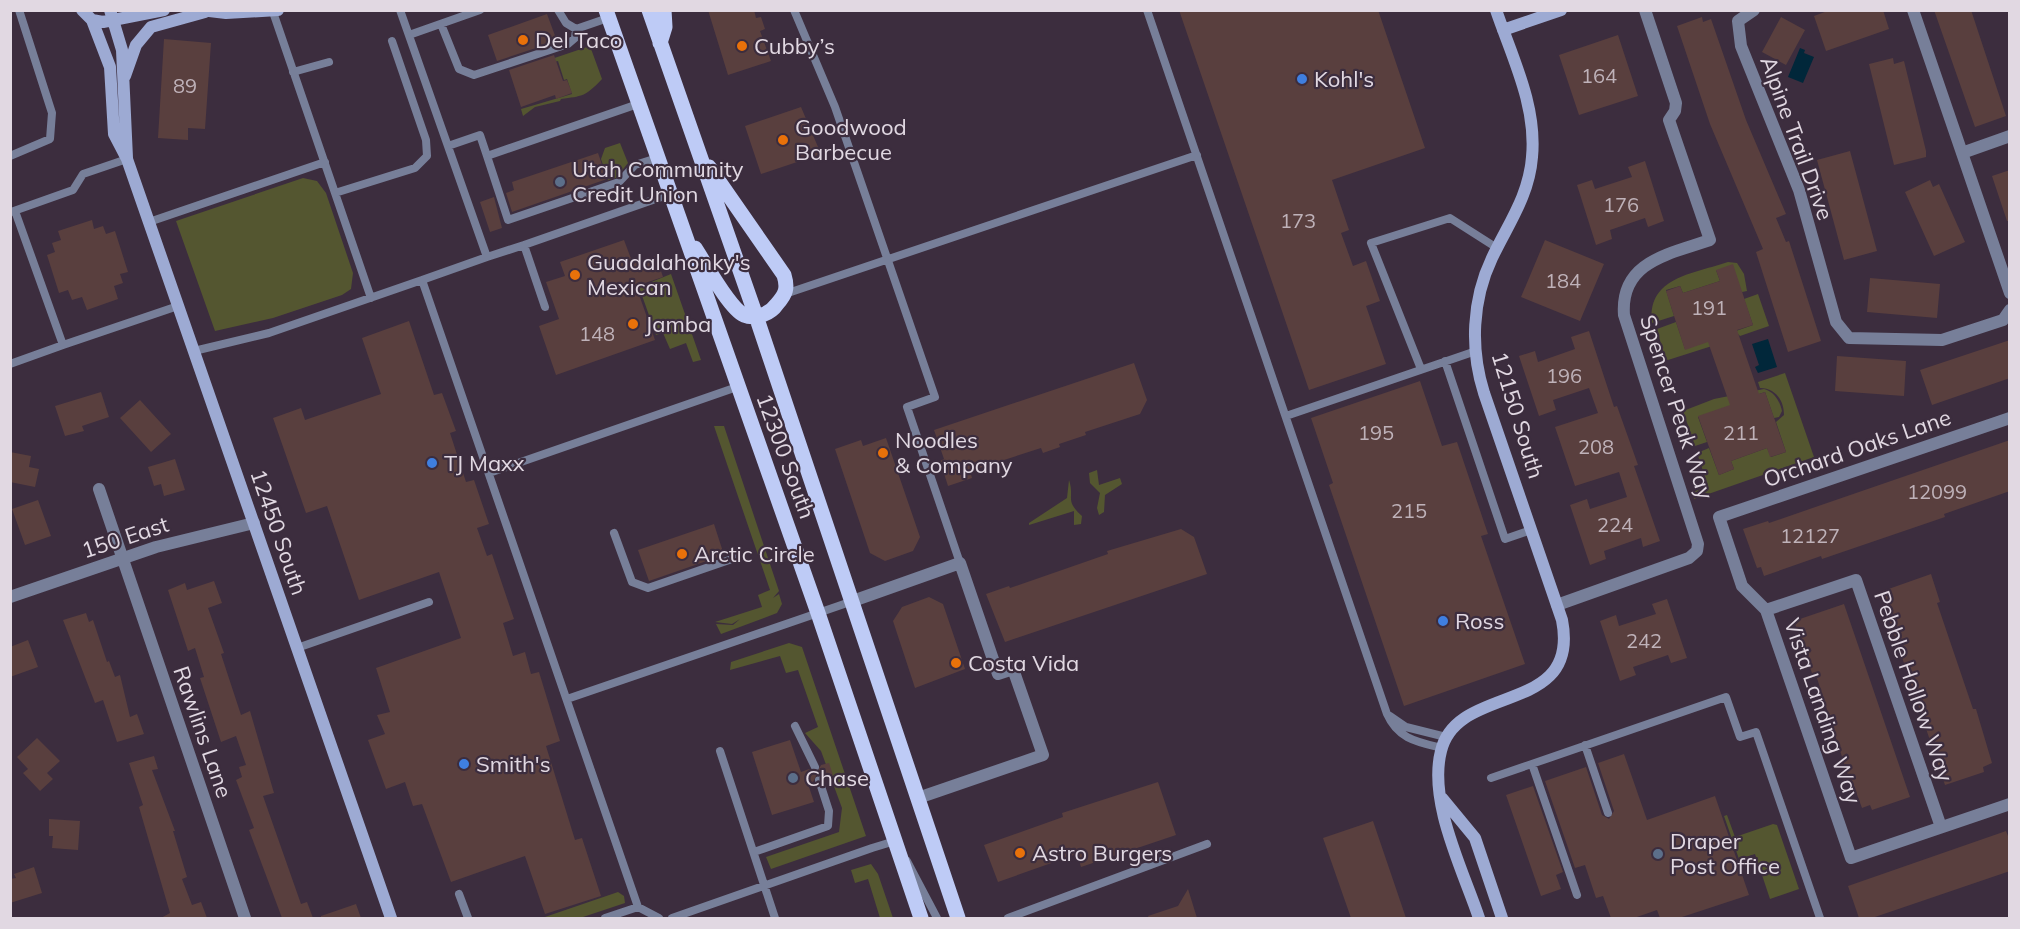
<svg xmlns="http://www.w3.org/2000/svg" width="2020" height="929" viewBox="0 0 2020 929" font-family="Mulish,sans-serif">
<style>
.green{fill:#545630}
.water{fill:#01273a}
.building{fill:#593f3e}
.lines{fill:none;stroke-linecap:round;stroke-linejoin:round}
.lane{stroke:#777f99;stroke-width:8}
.street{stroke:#777f99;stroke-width:12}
.secondary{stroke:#9daad3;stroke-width:12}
.primary{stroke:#becbf6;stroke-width:15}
.food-dot{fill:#e8710a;stroke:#3c2d3e;stroke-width:2}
.shop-dot{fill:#3f7fe0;stroke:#3c2d3e;stroke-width:2}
.service-dot{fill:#5c6f8a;stroke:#3c2d3e;stroke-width:2}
.labels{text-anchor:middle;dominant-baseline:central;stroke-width:4.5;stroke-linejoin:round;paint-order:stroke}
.number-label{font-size:20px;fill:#bfb2b9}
.poi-label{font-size:22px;fill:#e1d8e2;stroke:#3c2d3e;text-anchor:start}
.street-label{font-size:22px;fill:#e1d8e2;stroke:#3c2d3e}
</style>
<rect width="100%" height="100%" fill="#3c2d3e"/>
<!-- green -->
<path class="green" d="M590,46L602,79C585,97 582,96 561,99L560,101L535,107L523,116L521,109L572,94L567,79L564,80L558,61L510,73Z
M620,143L628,163L616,178L608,180L601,159L605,148Z
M303,178L317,181L326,193L353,273L351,289L342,295L273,318L215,331L176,221Z
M1728,262L1737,263L1744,274L1747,291L1742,292L1716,270L1720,281L1683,293L1680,286L1666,290L1674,316L1652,323C1647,277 1693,274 1728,262Z
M671,274L701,360L693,362L686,343L670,349L663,333L656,335L639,287Z
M1758,294L1769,326L1740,336L1736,332L1712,346L1668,360L1665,359L1657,329L1676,322L1685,349L1753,325L1744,299Z
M1785,373L1814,457L1694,499L1693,492L1708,486L1697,453L1709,448L1719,475L1734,469L1731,461L1767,448L1771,457L1786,452L1776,422L1784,415C1784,400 1775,388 1760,388L1758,382Z
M1764,389C1775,392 1780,402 1782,411L1779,417L1774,418L1765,392L1750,397L1753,407L1698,417L1707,442L1695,446L1683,411L1714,399Z
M714,426H724L779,591L773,598L779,594L782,604L777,613L721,634L716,624L733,625L740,619L732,624L715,622L762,607L758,595L770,590Z
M1097,470L1099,485L1120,478L1122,484L1105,495L1104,512L1099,515L1097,508L1100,493L1090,483L1089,473Z
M1069,480C1075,498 1064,500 1082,516L1081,524L1074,525V511L1029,525V523L1067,498Z
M789,643L802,647L866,836L771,869L766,857L839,832L842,808L821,751L805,733L818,727L798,670L786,673L780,656L730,670L731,662Z
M1727,815L1735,837L1773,824L1777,825L1799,889L1770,899L1755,854L1739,859L1724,816Z
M871,864L878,874L893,918H880L868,879L855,883L851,870Z
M618,892L624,896L625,903L580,918H542Z"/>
<!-- water -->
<path class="water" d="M1800,48L1805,50L1804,53L1814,57L1803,83L1788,77Z
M1768,339L1777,367L1758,373L1755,367L1759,365L1752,344Z"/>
<!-- building -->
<path class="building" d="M708,10H754L756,18L761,17L765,29L760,31L771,61L728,75Z
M1179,10H1378L1425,148L1332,180L1349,230L1341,233L1353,266L1366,261L1380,301L1366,306L1386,364L1309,390Z
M1830,10H1883L1889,29L1826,51L1814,16Z
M1934,10H1971L2006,116L1975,127Z
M547,14L557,41L497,61L488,35Z
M1702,17L1703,22L1711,19L1746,120L1786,214L1776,218L1786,242L1789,241L1821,341L1788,352L1756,252L1763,249L1710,124L1677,26Z
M1781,17L1805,30L1786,65L1762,52Z
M1618,35L1638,96L1579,115L1559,55Z
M164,39L211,43L205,129L188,128V140L158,138Z
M554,55L563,81L567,80L572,93L556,99L555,95L521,107L509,70Z
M1893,58L1894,64L1904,61L1926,151V157L1894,165L1869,64Z
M801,107L821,154L761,174L745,126Z
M1850,151L1877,251L1844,260L1817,160Z
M598,153L607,179L512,212L506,193L514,190L512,182Z
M1645,161L1664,221L1648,227L1645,218L1610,230L1612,239L1596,245L1577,185L1592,180L1595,189L1632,177L1628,167Z
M2010,170V221H2007L1992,176Z
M1930,180L1933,187L1939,184L1965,242L1934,256L1905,192Z
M494,197L502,228L490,232L480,202Z
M92,220L94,229L103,226L106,234L115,231L128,272L120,274L123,283L114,286L118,299L87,310L82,297L72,300L68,290L59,293L47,255L55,252L52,243L61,240L58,231Z
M624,240L633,264L656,256L663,277L636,286L655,340L556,375L539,326L559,319L546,282L565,276L560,262Z
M1545,240L1604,264L1580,321L1521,297Z
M1733,264L1753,325L1737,330L1759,394L1765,392L1786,452L1770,457L1767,448L1731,461L1734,469L1719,475L1698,416L1730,405L1708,342L1685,350L1666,291L1680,286L1683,293L1720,281L1716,270Z
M1870,278L1940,284L1937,318L1867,312Z
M409,321L434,395L442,393L456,431L450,433L466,482L474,480L489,524L477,528L487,556L492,554L514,619L503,623L513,656L525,652L531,674L539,672L560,741L546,746L575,840L582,838L601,896L545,914L525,856L451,882L422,804L413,806L405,782L386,789L368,740L385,734L377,715L390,712L376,668L461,638L439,572L359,600L327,506L306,513L273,418L301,408L305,420L381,394L362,338Z
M1589,331L1614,407L1617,406L1638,465L1634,466L1660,541L1643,547L1641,538L1604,551L1606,559L1590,565L1570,505L1587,499L1590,509L1627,497L1619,472L1575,486L1555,427L1598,413L1589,388L1553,400L1556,410L1539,416L1519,356L1535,351L1538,362L1575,349L1571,337Z
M2010,340V378L1932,405L1920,370Z
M1837,356L1906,361L1904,396L1835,391Z
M1134,363L1147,400L1140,414L1085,432L1086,435L1059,444L1060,447L1043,453L1041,448L970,471L972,478L948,486L940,461L944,459L934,430Z
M1420,381L1442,446L1457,442L1488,534L1481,536L1525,664L1404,706L1329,485L1333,483L1311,418Z
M101,392L109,417L82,426L84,431L65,436L55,406Z
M140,400L171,434L151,452L120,418Z
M886,438L920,537L913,551L885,561L870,553L835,449L861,440L863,446Z
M2010,440V491L1944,514L1945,517L1822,559L1821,556L1764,576L1761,567L1757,568L1743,529L1768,521L1769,523Z
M10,452L31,456L29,467L39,469L35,487L10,482Z
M175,459L185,490L164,496L161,484L154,486L148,467Z
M38,500L51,536L25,545L12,509Z
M714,524L724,555L649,581L638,550Z
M1181,529L1194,537L1207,574L1005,642L986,594L1009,586L1010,588L1108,554L1107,551Z
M1931,574L1940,602L1937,603L1973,709H1976L1992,763L1983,767L1984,772L1945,785L1880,592Z
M214,581L222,603L208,608L224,653L221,654L241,715L250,711L274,793L263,796L301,904L307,902L313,918H282L249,830L254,828L236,780L242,777L239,767L246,765L236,736L221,742L200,678L204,677L195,648L188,651L168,590L185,583L187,590Z
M929,597L943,604L965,669L915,688L893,621L902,607Z
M1667,599L1687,658L1671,663L1668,655L1633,667L1636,675L1620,681L1600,621L1616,615L1619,626L1656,614L1652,604Z
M1844,604L1910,797L1872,810L1870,805L1862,808L1852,781L1850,782L1816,675L1813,676L1794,621Z
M86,613L89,622L93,620L107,662L109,661L115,677L120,675L130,717L137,714L144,734L117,742L103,700L95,703L63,620Z
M28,640L38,667L10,677V647Z
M37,738L60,761L47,773L53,779L40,791L23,773L28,769L17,757Z
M790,740L801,772L809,769L817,773L821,765L829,763L833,775L825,778L817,774L813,782L808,784L814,802L772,815L752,752Z
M1624,754L1647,820L1715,796L1749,895L1679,918H1660L1657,910L1634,918H1611L1603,896L1596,898L1585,865L1575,868L1545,781L1586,767L1602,815L1609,819L1614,811L1598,763Z
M154,756L158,769L152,770L175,831H173L187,877L182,879L192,905L201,902L207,918H161L170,913L139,807L143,805L129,763Z
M1158,782L1176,835L1081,867L1077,854L998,882L984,845L1063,817L1062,813Z
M1533,786L1563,872L1556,875L1561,889L1541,896L1506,795Z
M49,819L80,821L78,850L52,848L53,836H49Z
M1373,821L1406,918H1351L1323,838Z
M2006,831L2010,841V871L1872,918H1859L1848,886Z
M34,867L42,893L10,903V879L16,878L14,874Z
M1188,889L1197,918H1149L1148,916L1178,906Z
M356,904L361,918H321V916Z"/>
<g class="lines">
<!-- lane -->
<path class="lane" d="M400,10L487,257L422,280L638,907L659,918
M558,10L566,23L576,29L608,18
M794,10L835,107L935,397L907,407L960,563
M1147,10L1387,714C1398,739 1417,742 1442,748
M273,12L371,298
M441,24L459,69L474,75L568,44L575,38L576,29
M409,35L480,10
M293,72L329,62
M448,146L480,135L487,156L638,104
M10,156L50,139L52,113L19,10
M487,156L508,220L619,182L635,165L657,158
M335,193L415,168L427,156L426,140L392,41
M15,211L63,345L178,306
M11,212L73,190L83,174L127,159
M149,222L325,162
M487,257L524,245
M785,294L1197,155
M545,307L524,245L670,194
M194,351L269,333L422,280
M1445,361L1505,539L1531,530
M10,364L63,345
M1421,369L1371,243L1450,218L1497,248
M1286,416L1476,351
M489,473L737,387
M614,533L632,582L648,588L735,558
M297,648L429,602
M567,699L850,602
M1390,716L1406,727L1446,737
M795,726L815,767
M1585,745L1608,813
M720,751L775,918
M1532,764L1577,895
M1491,778L1726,697L1740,737L1756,732L1820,918
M754,852L828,826L829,811L819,780
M907,861L937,918
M459,894L468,918
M605,918L638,907
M672,918L872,848L895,841L897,845
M1008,918L1207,844"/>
<!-- street -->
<path class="street" d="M1754,10L1738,21L1741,46L1799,190L1836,322L1849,338L1942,340L2003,320L2010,310
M1913,10L2010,293
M1962,153L2010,136
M2010,418L1719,517L1742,586L1766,610L1851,858L2010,804
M99,489L245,918
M10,597L156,547L254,523
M850,602L960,563L998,674L1013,669L1043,755L918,798
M1557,605L1689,558L1697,551L1698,544L1624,315C1620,261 1670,254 1710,240L1669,120L1675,111L1676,103L1645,10
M1766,610L1856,580L1941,827"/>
<!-- secondary -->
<path class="secondary" d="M82,10L92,20L103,22L164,10
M110,10L122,50L127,158
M201,10L226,13L278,10
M92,20L110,67L114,134L127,159L391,918
M1503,30L1561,10
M125,76L136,45L151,27L205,12
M1442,798L1475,838L1502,918
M1479,918C1463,870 1428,802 1441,751C1457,682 1581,717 1562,620L1484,393C1470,349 1472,300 1492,258C1508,224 1529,196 1532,157C1537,106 1512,57 1496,10"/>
<!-- primary -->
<path class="primary" d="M606,10L818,613L921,918
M649,10L756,316L958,918
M660,43L665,27L664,10
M695,248C705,263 729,308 744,315C756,320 771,313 777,304C786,294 788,288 784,275L709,167"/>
</g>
<!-- markers -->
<g class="food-dot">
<circle cx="523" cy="40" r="6"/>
<circle cx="742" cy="46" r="6"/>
<circle cx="783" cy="140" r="6"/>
<circle cx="575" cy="275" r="6"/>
<circle cx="633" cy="324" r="6"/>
<circle cx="883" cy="453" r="6"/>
<circle cx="682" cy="554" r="6"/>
<circle cx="956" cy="663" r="6"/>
<circle cx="1020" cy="853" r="6"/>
</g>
<g class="shop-dot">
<circle cx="1302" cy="79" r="6"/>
<circle cx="432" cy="463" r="6"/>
<circle cx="1443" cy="621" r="6"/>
<circle cx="464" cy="764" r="6"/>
</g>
<g class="service-dot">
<circle cx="560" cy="182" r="6"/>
<circle cx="793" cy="778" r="6"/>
<circle cx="1658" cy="854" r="6"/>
</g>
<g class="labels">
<!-- number labels -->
<g class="number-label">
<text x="1599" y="75">164</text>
<text x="185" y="85">89</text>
<text x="1621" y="204">176</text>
<text x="1298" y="220">173</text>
<text x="1563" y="280">184</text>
<text x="1709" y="307">191</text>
<text x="597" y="333">148</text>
<text x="1564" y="375">196</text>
<text x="1376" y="432">195</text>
<text x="1741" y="432">211</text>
<text x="1596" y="446">208</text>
<text x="1937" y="491">12099</text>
<text x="1409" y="510">215</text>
<text x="1615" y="524">224</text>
<text x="1810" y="535">12127</text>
<text x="1644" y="640">242</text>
</g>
<!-- poi labels -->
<g class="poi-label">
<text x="535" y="40">Del Taco</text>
<text x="754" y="46">Cubby’s</text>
<text x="1314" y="79">Kohl's</text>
<text x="795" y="127">Goodwood<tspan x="795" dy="25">Barbecue</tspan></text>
<text x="572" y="169">Utah Community<tspan x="572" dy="25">Credit Union</tspan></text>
<text x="587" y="262">Guadalahonky's<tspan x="587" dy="25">Mexican</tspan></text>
<text x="645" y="324">Jamba</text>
<text x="895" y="440">Noodles<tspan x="895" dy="25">&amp; Company</tspan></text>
<text x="444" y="463">TJ Maxx</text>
<text x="694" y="554">Arctic Circle</text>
<text x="1455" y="621">Ross</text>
<text x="968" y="663">Costa Vida</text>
<text x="476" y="764">Smith's</text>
<text x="805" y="778">Chase</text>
<text x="1670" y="841">Draper<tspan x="1670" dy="25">Post Office</tspan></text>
<text x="1032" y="853">Astro Burgers</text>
</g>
<!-- street labels -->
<g class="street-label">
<text transform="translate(1797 138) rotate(70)">Alpine Trail Drive</text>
<text transform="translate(1677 407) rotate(72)">Spencer Peak Way</text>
<text transform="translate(1518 415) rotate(73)">12150 South</text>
<text transform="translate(1857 448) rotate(-19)">Orchard Oaks Lane</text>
<text transform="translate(786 456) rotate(70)">12300 South</text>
<text transform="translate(279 532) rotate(71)">12450 South</text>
<text transform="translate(125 537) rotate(-18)">150 East</text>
<text transform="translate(1914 686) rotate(71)">Pebble Hollow Way</text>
<text transform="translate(1823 711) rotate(71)">Vista Landing Way</text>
<text transform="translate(203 732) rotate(71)">Rawlins Lane</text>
</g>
</g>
<!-- border -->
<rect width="2020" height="929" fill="none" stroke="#e1d8e2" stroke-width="24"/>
</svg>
